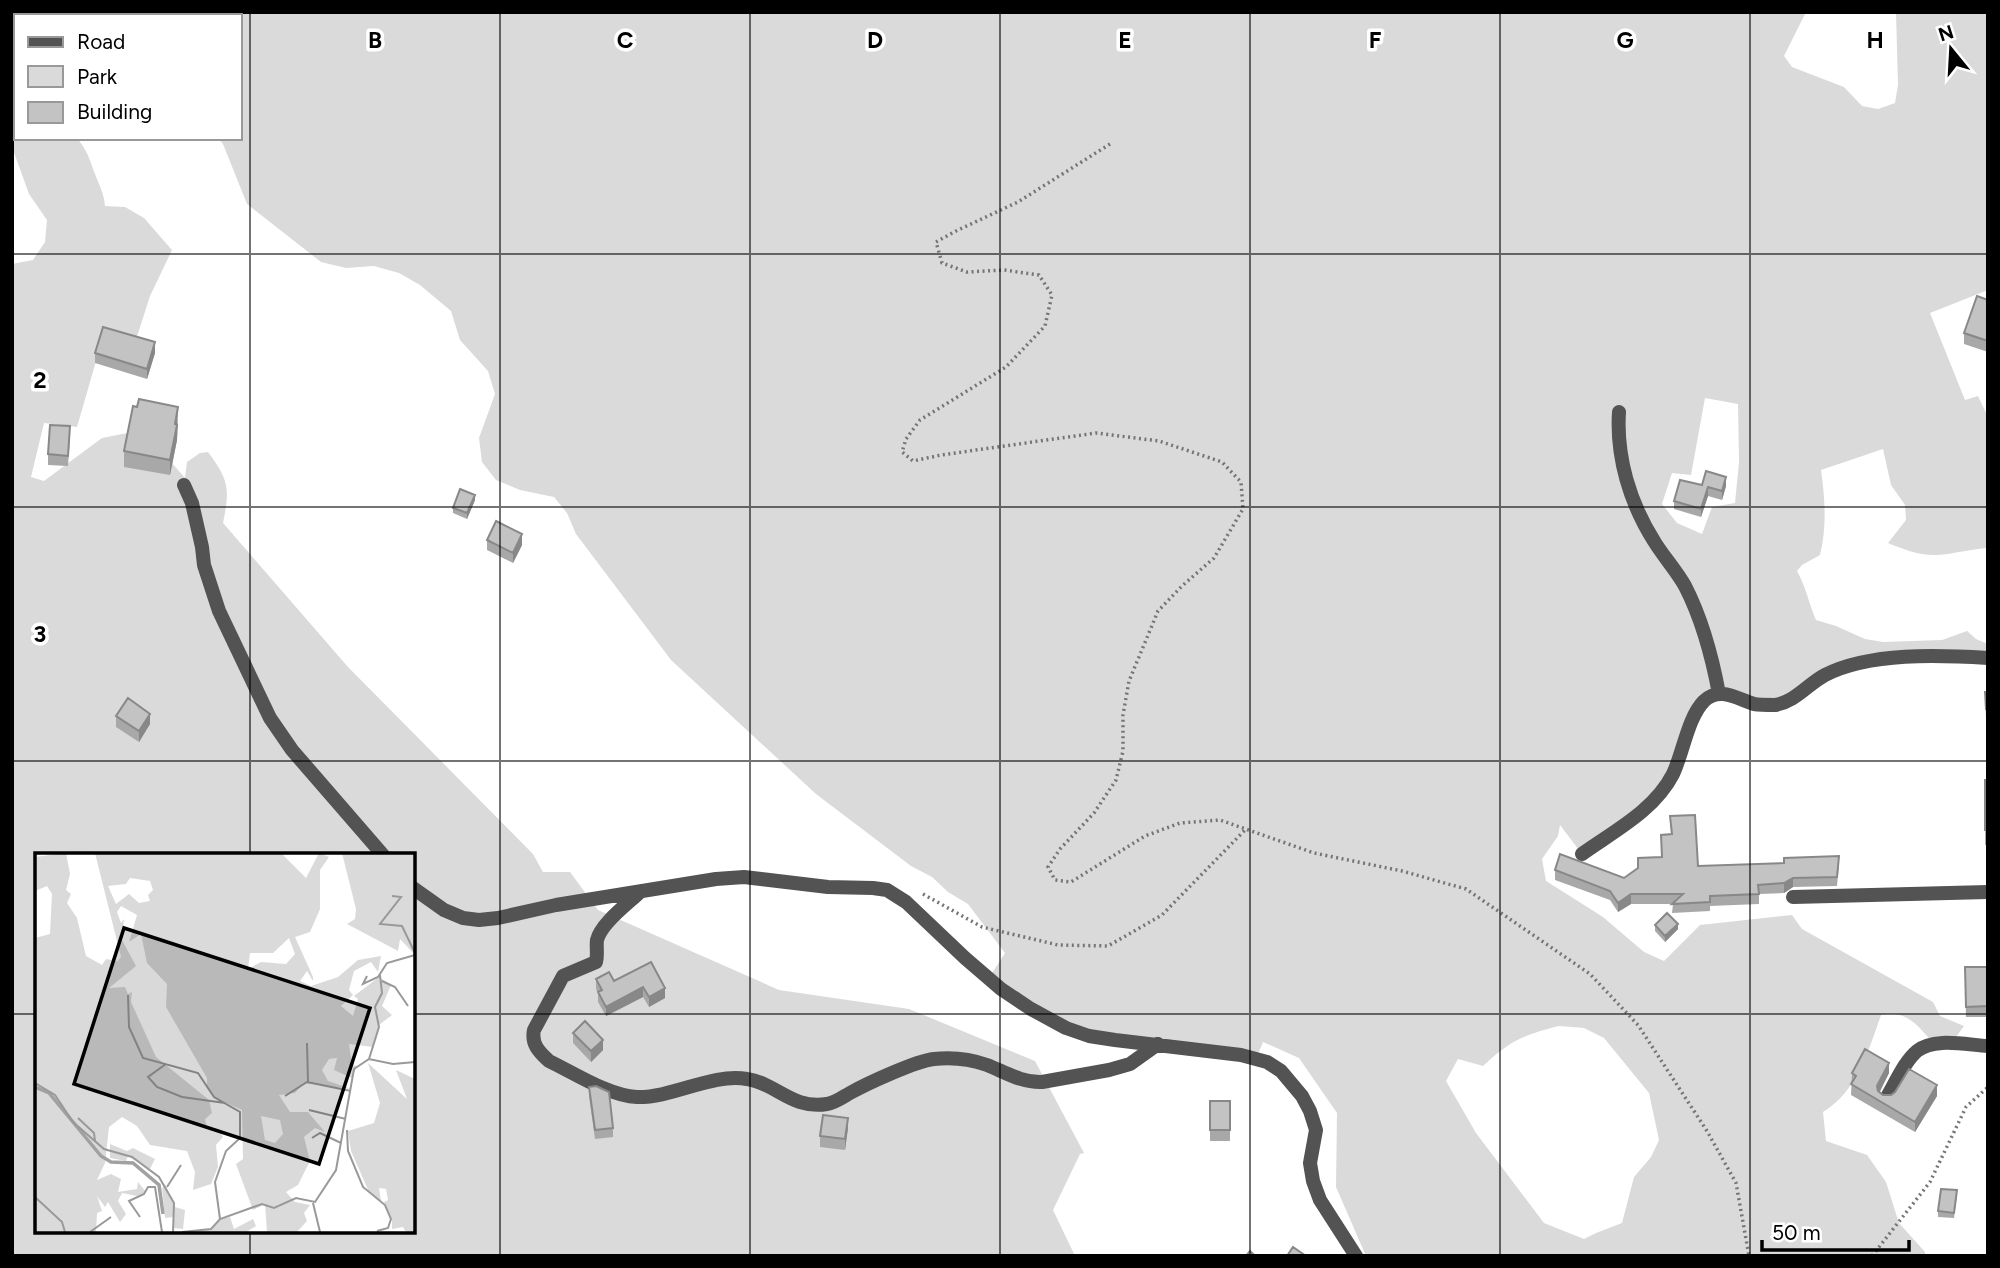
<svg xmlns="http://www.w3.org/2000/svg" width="2000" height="1268" viewBox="0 0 2000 1268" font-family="Figtree,sans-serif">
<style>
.green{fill:#dadada;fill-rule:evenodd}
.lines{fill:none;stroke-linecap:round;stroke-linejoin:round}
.path{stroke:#757575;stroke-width:3.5;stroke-dasharray:2 3.5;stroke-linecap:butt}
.street{stroke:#535353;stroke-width:14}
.wall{fill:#a8a8a8}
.shaded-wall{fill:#888}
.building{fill:#c3c3c3;stroke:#888;stroke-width:2}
.grid{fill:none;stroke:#000;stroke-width:2;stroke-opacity:0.55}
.inset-river{fill:none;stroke:#a1a1a1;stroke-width:3.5}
.inset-road{fill:none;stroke:#999;stroke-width:2}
.view{fill:#000;fill-opacity:0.15;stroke:#000;stroke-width:3.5}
.inset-edge{fill:none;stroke:#000;stroke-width:3.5}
.grid-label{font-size:23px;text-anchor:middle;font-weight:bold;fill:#000;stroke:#fff;stroke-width:7;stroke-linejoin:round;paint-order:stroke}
</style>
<rect width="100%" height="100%" fill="#fff"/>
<!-- green -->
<path class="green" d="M145,12H1806L1784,56L1792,67L1844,87L1862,106L1878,109L1895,103L1898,85L1896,12H1988V290L1930,313L1965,400L1978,396L1988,417V548C1970,549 1954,554 1937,555C1920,556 1903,549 1888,543L1906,520L1905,505L1891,485L1883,449L1821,470C1825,498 1827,527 1820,555L1802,565L1797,571C1806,587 1809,604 1816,620L1836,626L1865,639L1883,642L1942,640L1967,631L1976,639L1988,644V658L1942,655L1842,669L1792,699L1712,696L1663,791L1582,854L1560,825L1558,836L1542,859L1546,881L1603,917L1644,952L1664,961L1700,925L1792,915L1802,929L1933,1002L1940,1016L1964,1026L1951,1044H1934C1918,1026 1908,1010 1881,1015C1869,1049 1857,1092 1823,1112L1826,1141L1867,1155L1886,1182L1899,1223L1925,1252V1256H1366L1336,1187L1337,1113L1299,1058L1263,1042L1256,1059L1089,1036L989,978L1005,953L968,904L948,892L932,877L911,866L816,794L671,660L576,534L567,513L554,497L520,490L496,480L482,462L479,438L495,394L488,371L460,340L451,311L420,285L399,273L374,266L346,268L321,262L247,204L223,144L218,138H240V16H148ZM1705,398L1738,404L1739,462L1735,503L1712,507L1702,534L1677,523L1662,504L1672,473L1691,475ZM1559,1026L1584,1028L1604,1038L1649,1093L1659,1140L1651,1157L1634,1177L1622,1223L1596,1233L1584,1239L1544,1223L1476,1133L1446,1081L1458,1059L1483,1066C1510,1041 1523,1035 1559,1026Z
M12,90L16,94V138H77C88,152 89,158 95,174C99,185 104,193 105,206L125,207L144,218L172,250L150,296L134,346L103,337L77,427L44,423L31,477L44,481L102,438L143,430L185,478L187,462L200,453L208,452C229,480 230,489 223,523L348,667L533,854L543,872H570L598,910L779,990L909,1009L1035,1061L1084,1153L1080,1154L1053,1210L1075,1256H12V264L33,260L45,242L47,220L29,194L12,147ZM37,855H413V1231H37Z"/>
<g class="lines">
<!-- path -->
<path class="path" d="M1110,144L1018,202L956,231L936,242L942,263L967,272L1004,270L1039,275L1052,295L1045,326L1006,367L920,420L906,439L902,452L913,461L941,455L1096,433L1159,441L1222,462L1241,482L1243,509L1214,558L1182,586L1158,611L1129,681L1123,715V751L1116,780L1094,813L1060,849L1048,867L1055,880L1071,882L1145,836L1180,823L1220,820L1314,853L1402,871L1466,889L1590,974L1638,1025L1707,1131L1736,1183L1749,1256
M923,894L982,927L1058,945L1108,946L1162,915L1245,830
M1872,1256L1930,1182L1966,1107L1988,1087"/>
<!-- street -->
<path class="street" d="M1619,412C1616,457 1630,503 1654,541C1663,556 1676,570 1685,586C1702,619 1712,656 1719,694
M184,485L192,503L202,547L204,565L219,611L270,718L292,750L383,855
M1582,854C1614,831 1654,811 1673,774C1683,753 1688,717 1704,701C1720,686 1737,699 1754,704C1760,705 1768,705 1775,705C1795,702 1808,684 1825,675C1870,652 1939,655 1988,658
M413,888L444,910L463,918L479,920L498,918L556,905L716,879L744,877L828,887L873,888L887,890L906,902L965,958L1001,989L1031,1009L1066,1028L1089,1036L1115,1040L1241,1055L1267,1062L1281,1071L1302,1096L1310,1111L1316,1130L1310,1163L1313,1181L1320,1200L1356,1256
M641,891C629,903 601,923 597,940C596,947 598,955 596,962L563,976L534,1030C531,1044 539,1052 549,1061C574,1073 609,1096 637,1097C673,1098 711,1073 747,1079C776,1083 792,1110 827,1104C835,1103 843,1097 850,1093C868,1083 916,1061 934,1059C952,1057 970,1059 987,1065C1005,1072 1022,1083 1042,1082L1109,1070L1130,1064L1158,1044
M1793,897L1988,892
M1887,1097C1896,1082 1904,1062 1917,1051C1934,1037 1967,1045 1988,1046"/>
</g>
<!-- wall -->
<path class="wall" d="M1988,300V352L1964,344V333Z
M95,353H155L147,379L95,363Z
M178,423L177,440L170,475L124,467V451Z
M70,437L68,466L48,465V454Z
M1702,485L1726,486L1722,500L1708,496L1701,517L1674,509V501Z
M475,500L467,519L453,513V508Z
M487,540L522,545L513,563L487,550Z
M1985,692H1988V719H1986Z
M116,716L150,724L139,742L116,727Z
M1985,780H1988V845H1985Z
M1670,816L1698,866L1839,865L1837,886L1793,887L1784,893L1759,894V904L1710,906V911L1672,913L1673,904H1631L1618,912L1610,900L1555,880V870L1624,878L1662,857L1661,835L1671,834Z
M1655,925L1678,929L1665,942L1655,931Z
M651,962L665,998L649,1007L643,997L606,1016L598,1002V993L596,989V979L614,981Z
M1965,967H1988V1017H1966Z
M573,1033L603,1050L591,1062L573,1043Z
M1852,1073H1889L1880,1092L1883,1095L1937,1096L1915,1132L1851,1095Z
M589,1087L613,1128V1137L595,1139L589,1096Z
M1210,1101H1230V1141H1210Z
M848,1128L845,1150L820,1147V1136Z
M1957,1196L1954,1218L1938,1217V1211Z"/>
<!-- shaded-wall -->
<path class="shaded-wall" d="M155,342V353L147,379V369Z
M178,407L177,440L170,475V460Z
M1726,477V486L1722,500V491Z
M1708,487V496L1701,517V509Z
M475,495V500L467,519V513Z
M522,534V545L513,563V553Z
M150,714V724L139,742V731Z
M1793,878V887L1784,893V883Z
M1631,894V904L1618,912V903Z
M1678,924V929L1665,942V936Z
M643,987V997L606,1016V1007Z
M665,988V998L649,1007V997Z
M603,1040V1050L591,1062V1051Z
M1889,1063V1073L1877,1096V1086Z
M1937,1085V1096L1915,1132V1122Z
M848,1118V1128L845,1150V1139Z"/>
<!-- building -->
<path class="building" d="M1977,296L1988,300V341L1964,333Z
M103,327L155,342L147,369L95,353Z
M139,399L178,407L175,424L177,425L170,460L124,451L133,406L137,407Z
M50,425L70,426L68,456L48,454Z
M1706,471L1726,477L1722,491L1708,487L1701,509L1674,501L1680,480L1702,485Z
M460,489L475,495L467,513L453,508Z
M496,521L522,534L513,553L487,540Z
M1985,692H1988V709H1986Z
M128,698L150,714L139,731L116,716Z
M1985,780H1988V830H1985Z
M1695,815L1698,866L1784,863V858L1839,856L1837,877L1793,878L1784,883L1758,885L1759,894L1710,896V902L1672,904L1683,894H1631L1618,903L1610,891L1555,870L1560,854L1624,878L1638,868V858L1662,857L1661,835L1672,834L1670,816Z
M1667,913L1678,924L1665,936L1655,925Z
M651,962L665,988L649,997L643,987L606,1007L598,992L602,990L596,979L609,972L614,981Z
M1965,967H1988V1006L1966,1007Z
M585,1021L603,1040L591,1051L573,1033Z
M1865,1049L1889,1063L1877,1086L1878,1091L1883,1095H1891L1895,1092L1909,1069L1937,1085L1915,1122L1851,1084L1856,1076L1852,1073Z
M596,1086L609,1092L613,1128L595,1130L589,1087Z
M1210,1101H1230V1130H1210Z
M823,1115L848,1118L845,1139L820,1136Z
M1941,1189L1957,1190L1954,1213L1938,1211Z
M1293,1247L1306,1256H1287Z
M1250,1251L1255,1256H1246Z"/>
<!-- grid -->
<path class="grid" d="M250,12V855M500,12V1256M750,12V1256M1000,12V1256M1250,12V1256M1500,12V1256M1750,12V1256M12,254H1988M12,507H1988M12,761H1988M12,1014H37M413,1014H1988M250,1231V1256"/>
<!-- overview -->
<g transform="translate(35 853)">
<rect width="380" height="380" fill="#fff"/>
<path d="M31,0L35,21L31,37L36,41L32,50L42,65L51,103L67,112L71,106L83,108L86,104L60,0H246L271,25L284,0L294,4L285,17V56L275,79L260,84L278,124V128L272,118L265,128L276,133L303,124L323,107L346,103L343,119L336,109L319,118L314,137L318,142L306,153L318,163L323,146L319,143L344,124L356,132L347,153L357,162L344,172L338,194L314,191L317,212L322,213L317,225L299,217L302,205L294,206L287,217L293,228L316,236L269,230L260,240L244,242L255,259H273L290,279L280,275L269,284L275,308L263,332L251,339L260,349L275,352L269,360L272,368L262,379H232L230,351L218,357L201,311L208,306L207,257L182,246L172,235V225L131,154L132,131L112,110L106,81L94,89L102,62L86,53L82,59L86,70L89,66L87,87L101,113L74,135L90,134L93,141L97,139L96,149L121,204L174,247L177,260L170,266L172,274L184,276L188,284L181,292L183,314L176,331L158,337L160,319L152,298L115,292L102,273L87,264L74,274L70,310L62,327L76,321L86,326L83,339L102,336L103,329L111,339L102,343L87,340L83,348L91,361L85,369L73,349L70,354L62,343L67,358L62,360L61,379H0V85L15,81L17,41L12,33L0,38V4ZM95,25L115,28L118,37L113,42L115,48L104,50L94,41L81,51L73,33L91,31ZM254,85L260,101L251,111L226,109L213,116L215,100H238ZM226,263L245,267L248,281L240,290L230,287ZM307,0H380V102L365,86L363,98L312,71L320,66L321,56ZM333,210L372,246L361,217L380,226V379H371L368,374L357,376V366L349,349L353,347L351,336L344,335L346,348L334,339L316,298L313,278L339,270L345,250ZM75,291L92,298L98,295L120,306L115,316L93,303L91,308L75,305ZM130,331L140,354L150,357L148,376L139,375V364L130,365L127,335ZM195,364L199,376L218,366L221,373L211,379H147L176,377L186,366Z" fill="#dadada" fill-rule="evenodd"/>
<path class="inset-river" d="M0,234L14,240L66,303L76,309L98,310L124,332L128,361"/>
<path class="inset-road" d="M357,43L366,44L345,71L367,73L380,100M332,123L328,131L343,124L352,110L380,102M347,128L360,134L373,153M93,142L94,174L108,205L163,220L179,244L205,259V285L191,298L180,329L185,366M272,190L273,229M334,206L344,174L340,154L347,140L345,122M131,211L113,224L122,234L147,244L190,250M0,230L20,242L38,269L69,296L97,304L124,324L139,350L138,379M250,243L272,229L316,238M274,257L311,266M43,265L59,280L60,288M312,277L313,298L328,334L350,352L356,366L353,375L342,378M277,285L285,280L306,290M132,334L146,312M0,344L27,369L30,379M278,350L285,379M105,364L94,348L109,341L113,334H120L127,379M55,379L76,364M147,379L176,376L185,366L227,351L239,355L261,345L280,349L301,317L319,216L334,206L358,211L380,209"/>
<path class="view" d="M89,75L335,155L284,311L39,231Z"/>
<rect width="380" height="380" class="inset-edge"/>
</g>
<g class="grid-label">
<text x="375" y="48">B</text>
<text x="625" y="48">C</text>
<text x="875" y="48">D</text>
<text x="1125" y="48">E</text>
<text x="1375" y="48">F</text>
<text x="1625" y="48">G</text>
<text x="1875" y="48">H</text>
<text x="40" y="388">2</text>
<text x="40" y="642">3</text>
</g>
<!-- border -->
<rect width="2000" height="1268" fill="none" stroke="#000000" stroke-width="28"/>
<!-- legend -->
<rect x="14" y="14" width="228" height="126" fill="#ffffff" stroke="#999999" stroke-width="2"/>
<rect x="28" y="37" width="35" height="10" fill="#535353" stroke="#999999" stroke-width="2"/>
<text x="77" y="49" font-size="21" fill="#000000">Road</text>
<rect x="28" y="66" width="35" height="21" fill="#dadada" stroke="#999999" stroke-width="2"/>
<text x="77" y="84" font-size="21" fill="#000000">Park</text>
<rect x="28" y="102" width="35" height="21" fill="#c3c3c3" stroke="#999999" stroke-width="2"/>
<text x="77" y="119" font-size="21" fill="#000000">Building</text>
<!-- north arrow -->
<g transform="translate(1951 49) rotate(342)" stroke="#ffffff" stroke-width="5" paint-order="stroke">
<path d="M0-5L12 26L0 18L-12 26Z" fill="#000000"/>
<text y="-10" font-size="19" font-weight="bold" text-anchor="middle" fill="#000000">N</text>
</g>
<!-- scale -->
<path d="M1762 1240v10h147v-10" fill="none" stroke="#000000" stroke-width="3.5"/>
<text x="1772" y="1240" font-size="21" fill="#000000" stroke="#ffffff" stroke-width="5" paint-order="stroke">50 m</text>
</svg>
